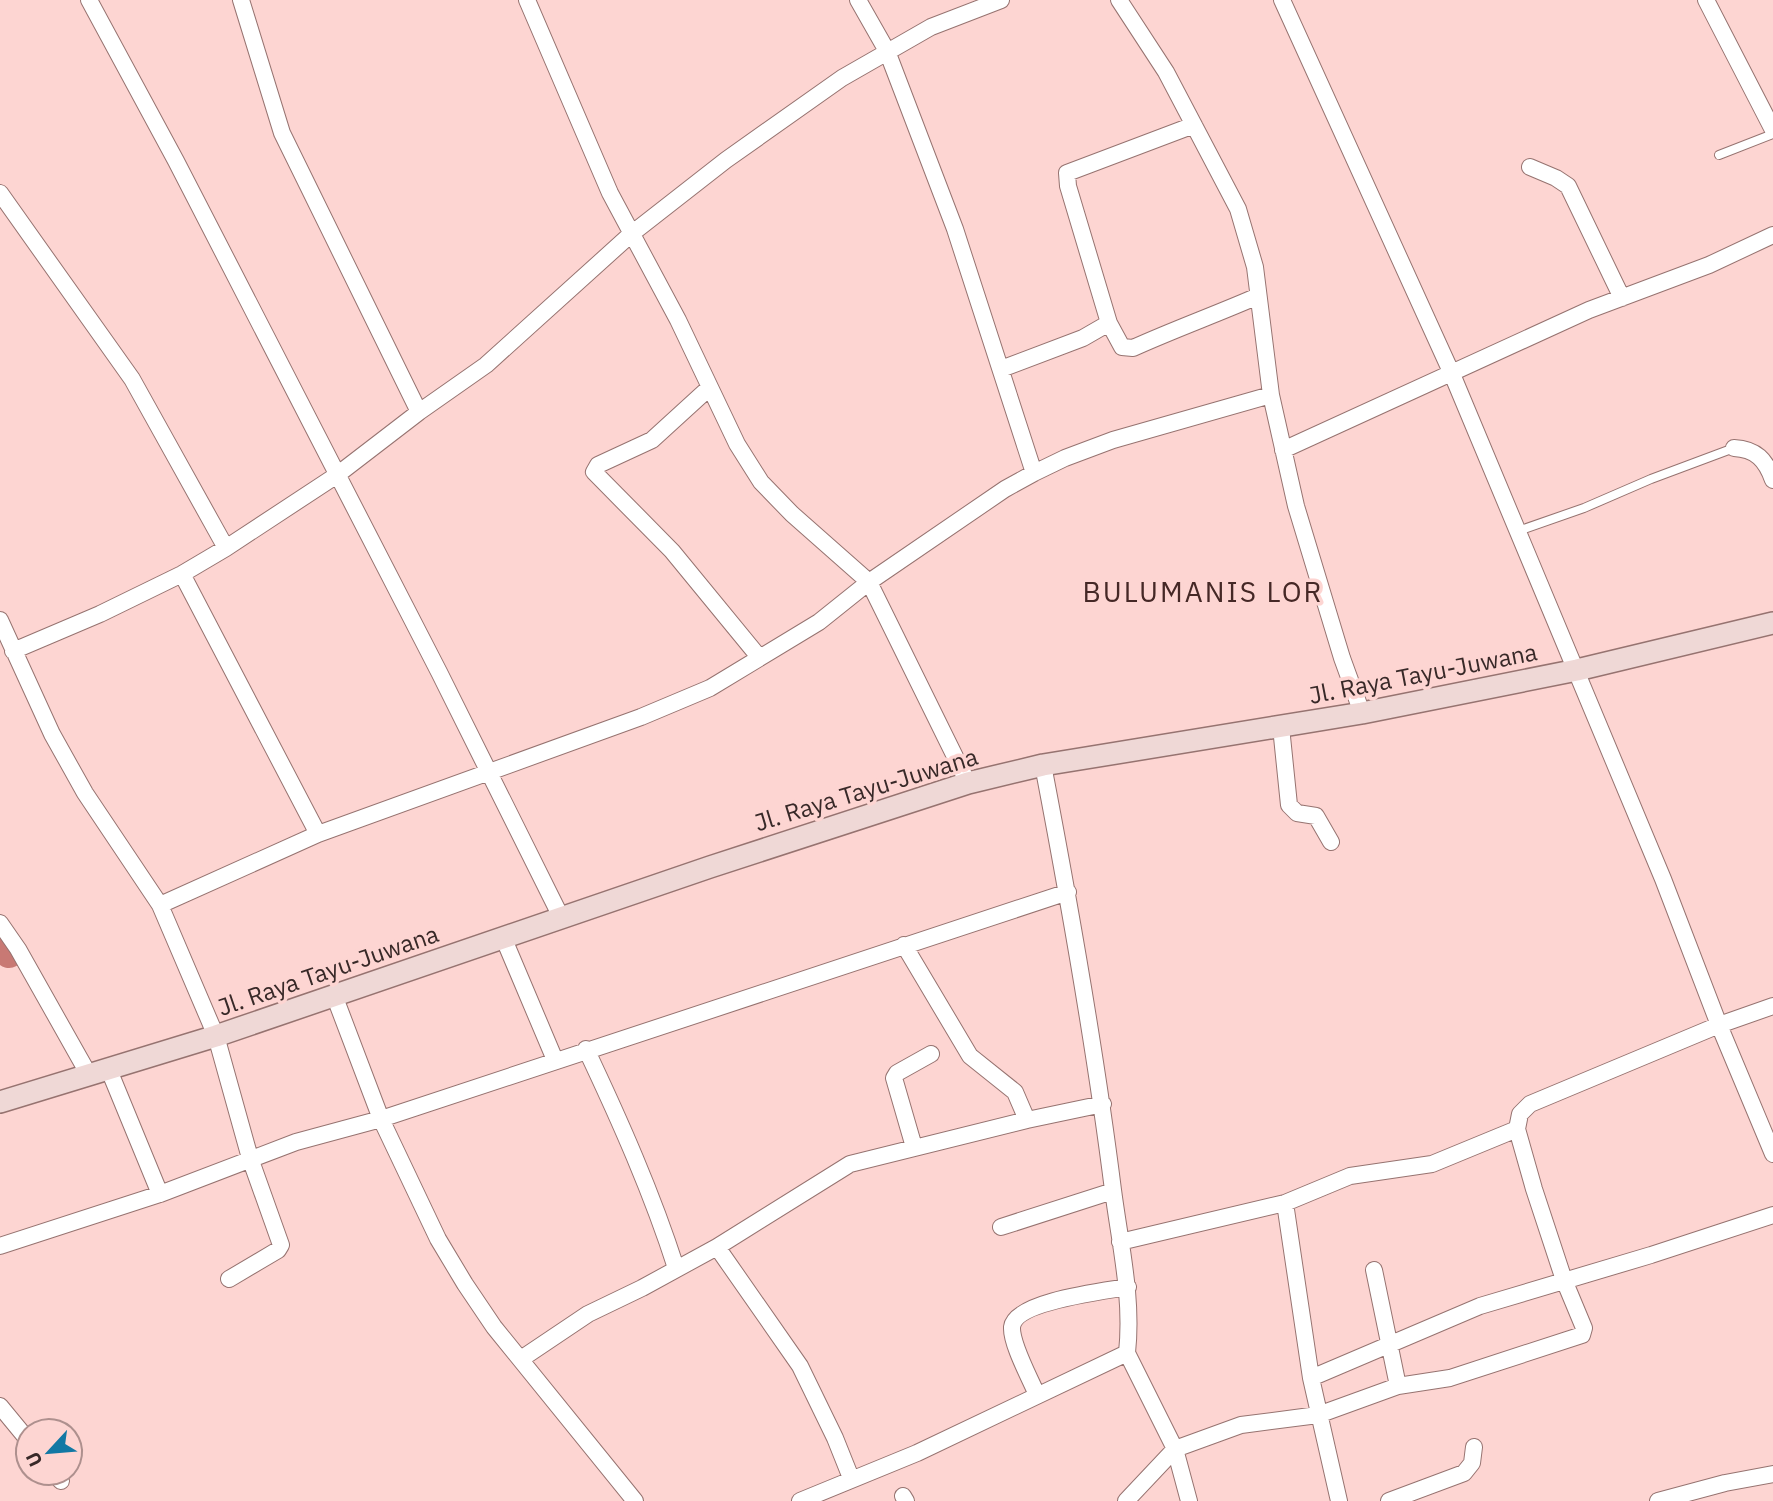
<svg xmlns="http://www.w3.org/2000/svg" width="1773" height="1501" viewBox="0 0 1773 1501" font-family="'IBM Plex Sans',sans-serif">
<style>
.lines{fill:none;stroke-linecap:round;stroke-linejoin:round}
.river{stroke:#c87974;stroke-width:30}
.service-casing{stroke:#967370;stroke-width:10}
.minor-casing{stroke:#967370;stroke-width:18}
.secondary-casing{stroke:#967370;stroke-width:24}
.service{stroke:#fff;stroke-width:8}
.minor{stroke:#fff;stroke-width:16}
.secondary{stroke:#efd8d6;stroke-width:21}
.labels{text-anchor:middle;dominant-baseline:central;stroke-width:7;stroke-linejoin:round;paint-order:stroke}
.street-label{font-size:24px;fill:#382928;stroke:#fdd5d2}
.quarter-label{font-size:28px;letter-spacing:2px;fill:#452826;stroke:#fdd5d2}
</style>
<rect width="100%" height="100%" fill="#fdd5d2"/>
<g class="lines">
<!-- river -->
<path class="river" d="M0,937L9,953"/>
<defs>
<path id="service" d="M1719,155L1773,134
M1518,531L1584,508L1651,479L1734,448"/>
<path id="minor" d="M89,0L176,161L439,672L561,917
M241,0L282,133L419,412
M527,0L610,193L678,320L737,444L761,482L792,514L869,582L968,783
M858,0L887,51L955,229L1034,473
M1119,0L1166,72L1238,209L1255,267L1271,395L1296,506L1342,658L1362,713
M1282,0L1452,374L1663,879L1719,1025L1773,1154
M1706,0L1773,130
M1194,125L1067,173L1068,186L1109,323L1122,347L1133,348C1175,329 1217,314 1258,296
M1530,167L1556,178L1568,186L1622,298
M0,193L132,379L226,548
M1001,369L1083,338L1109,323
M709,388L652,440L598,465L594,472L672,551L759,657
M1734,448C1756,449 1766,460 1773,480
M1283,450L1589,310L1709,265L1773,235
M182,574L318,834
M0,620L52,734L85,793L160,905L216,1036L250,1158L281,1245L278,1250L229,1279
M13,651L100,614L182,574L226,548L337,475L419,412L486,365L630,235L726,160L842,78L931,27L1001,0
M1281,727L1289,805L1297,813L1316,816L1331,842
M160,905L318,834L641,717L710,688L819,622L869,582L1005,489L1034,473L1065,458L1113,440L1271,395
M0,923L18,949L89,1075
M503,937L555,1060
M904,945L970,1056L1015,1092L1027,1120
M334,995L381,1119L438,1239L465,1284L494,1327L635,1501
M586,1049C620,1121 652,1193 676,1268
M109,1070L160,1194
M914,1147L894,1078L897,1073L931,1054
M1285,1203L1311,1378L1339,1501
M1001,1227L1113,1191
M1120,1242L1285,1203L1350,1176L1432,1164L1517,1129
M0,1246L160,1194L296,1142L381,1119L1068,892
M717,1247L800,1366L835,1438L851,1478
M1374,1270L1398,1386
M1127,1353L1175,1449L1189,1501
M521,1359L588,1314L642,1288L717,1247L850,1164L1027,1120L1103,1104
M1311,1378L1480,1306L1651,1255L1773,1215
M1037,1395C1030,1378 1011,1344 1012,1327C1015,1301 1106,1291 1128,1287
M0,1406L28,1440
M54,1473L61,1481
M903,1496L906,1501
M800,1501L917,1453L1127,1353C1133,1298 1120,1244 1113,1190C1095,1047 1070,906 1043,765
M1126,1501L1175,1449L1241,1425L1318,1415L1398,1386L1450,1378L1582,1335L1584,1328L1564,1280L1534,1189L1517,1129L1520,1114L1530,1104L1719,1025L1773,1006
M1389,1501L1464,1473L1472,1463L1474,1447
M1658,1501L1725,1483L1773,1474"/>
<path id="secondary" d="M0,1102L216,1036L710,867L968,783L1043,765L1362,713L1577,670L1773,623"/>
</defs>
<!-- service casing -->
<use href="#service" class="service-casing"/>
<!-- minor casing -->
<use href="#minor" class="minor-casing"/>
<!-- secondary casing -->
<use href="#secondary" class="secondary-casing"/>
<!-- service -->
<use href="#service" class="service"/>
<!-- minor -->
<use href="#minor" class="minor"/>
<!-- secondary -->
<use href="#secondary" class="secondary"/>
</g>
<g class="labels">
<!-- street labels -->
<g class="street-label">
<text transform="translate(1423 673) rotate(-11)">Jl. Raya Tayu-Juwana</text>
<text transform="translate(866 789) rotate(-17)">Jl. Raya Tayu-Juwana</text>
<text transform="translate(328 970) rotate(-19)">Jl. Raya Tayu-Juwana</text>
</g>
<!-- quarter labels -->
<g class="quarter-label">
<text x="1203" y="591">BULUMANIS LOR</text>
</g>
</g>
<!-- north arrow -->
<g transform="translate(49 1452) rotate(244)"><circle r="33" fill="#fdd5d2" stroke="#ae908e" stroke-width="2"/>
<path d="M0-5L12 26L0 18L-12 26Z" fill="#1278a4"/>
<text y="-10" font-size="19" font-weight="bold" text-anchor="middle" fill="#382928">U</text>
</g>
</svg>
